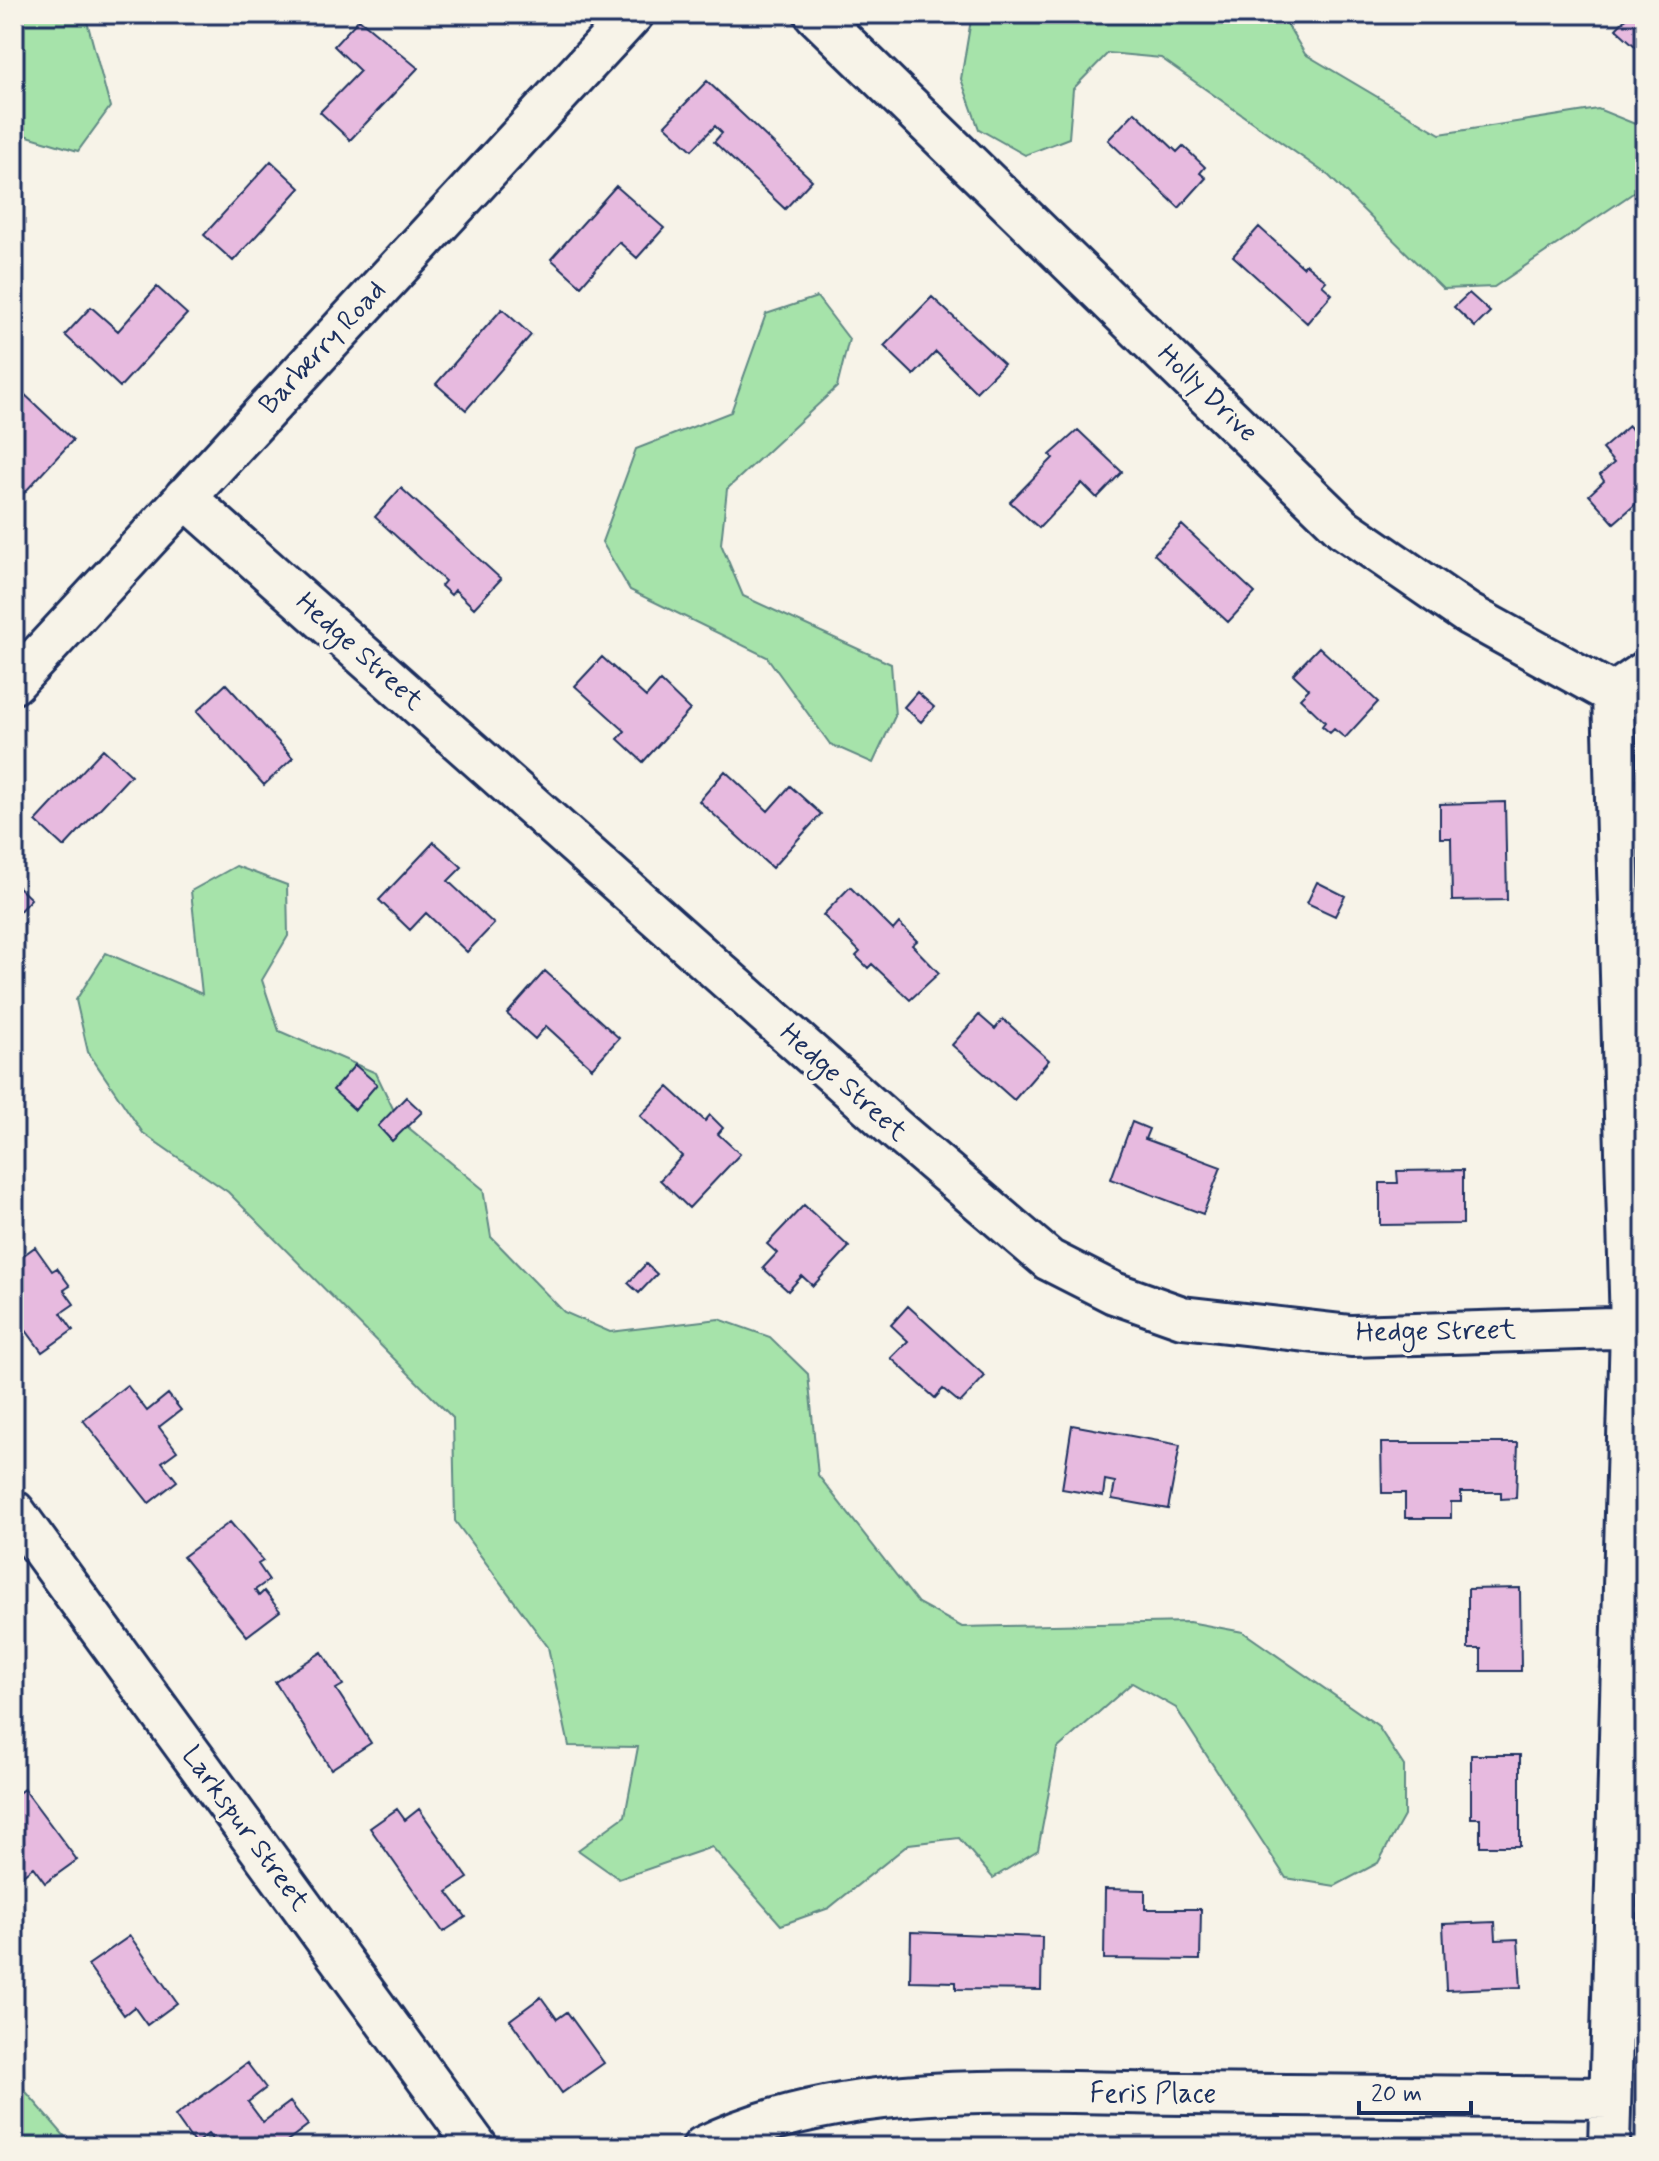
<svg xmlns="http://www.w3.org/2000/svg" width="1659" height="2161" viewBox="0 0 1659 2161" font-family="Mynerve,sans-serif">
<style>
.green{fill:#a6e3aa;stroke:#608984;stroke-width:2}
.building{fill:#e7badf;stroke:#1b2f5e;stroke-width:2}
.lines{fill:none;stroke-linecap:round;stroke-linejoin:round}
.minor-casing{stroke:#1b2f5e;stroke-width:46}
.minor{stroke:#f7f3e8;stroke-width:40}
.labels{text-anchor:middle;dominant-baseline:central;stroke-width:7;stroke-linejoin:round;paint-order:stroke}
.street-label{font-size:28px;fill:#1b2f5e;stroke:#f7f3e8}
</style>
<rect width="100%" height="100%" fill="#f7f3e8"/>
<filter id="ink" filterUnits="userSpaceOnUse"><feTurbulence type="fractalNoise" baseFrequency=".0125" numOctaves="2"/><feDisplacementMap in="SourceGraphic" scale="16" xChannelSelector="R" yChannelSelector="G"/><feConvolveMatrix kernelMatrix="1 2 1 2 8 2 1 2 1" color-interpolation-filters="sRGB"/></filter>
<g filter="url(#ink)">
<!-- green -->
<path class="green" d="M14,14H85L110,107L78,151L14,132Z
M972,14H1281L1305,54L1440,134L1598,109L1645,128V185L1494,287L1443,289L1329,176L1161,58L1108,53L1073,89L1069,138L1025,155L979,129L961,79Z
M817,297L849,339L837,387L727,489L721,544L743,596L891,664L895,716L873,763L830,744L767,657L630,590L602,542L636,449L731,412L766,314Z
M236,866L287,885L288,936L262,980L279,1031L376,1073L398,1119L483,1189L491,1237L564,1312L610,1332L719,1319L770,1337L808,1374L818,1475L918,1603L962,1627L1189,1622L1243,1632L1377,1725L1404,1766V1816L1378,1863L1335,1886L1286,1878L1176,1708L1132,1683L1057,1749L1038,1850L993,1878L959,1838L909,1844L829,1908L781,1925L712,1847L619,1879L578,1850L625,1816L638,1747L569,1746L548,1647L455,1521L453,1418L228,1192L143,1133L88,1052L76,1000L106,953L202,994L191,891Z
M14,2078L74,2147H14Z"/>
<!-- building -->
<path class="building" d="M1630,14H1645V55L1616,29Z
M359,19L418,68L350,140L320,112L360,71L334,46Z
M707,81L812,180L785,209L714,142L722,133L715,126L692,150L665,125Z
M1135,112L1177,152L1183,146L1205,167L1200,173L1206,178L1179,208L1108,140Z
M271,161L300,188L233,261L204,235Z
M616,186L664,228L637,258L619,242L581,286L551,259Z
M1259,227L1303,267L1306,264L1326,281L1322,285L1332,294L1307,323L1233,256Z
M157,287L187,314L120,387L65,335L91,307L118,331Z
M1469,293L1490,312L1475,327L1454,307Z
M932,297L1004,364L976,392L936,352L914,375L884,346Z
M502,309L531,335L466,410L436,384Z
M21,391L73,440L14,504V445L18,441L14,438V399Z
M1629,426L1640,439L1645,435V496L1614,523L1589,495L1604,481L1600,475L1614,463L1602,449Z
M1078,430L1122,472L1097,498L1082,483L1039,528L1010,502L1053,458L1050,455Z
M401,488L501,579L474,608L455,590L451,595L441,586L445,581L375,517Z
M1182,525L1255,593L1228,622L1154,554Z
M1319,647L1378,702L1345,738L1334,729L1330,733L1322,726L1325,722L1300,698L1309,689L1293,674Z
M602,657L646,697L660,681L690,710L643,762L618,739L625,731L575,686Z
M226,684L293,758L264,785L197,711Z
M917,692L934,707L921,722L904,707Z
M103,749L131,775L64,847L36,821Z
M725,771L768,811L790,786L821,814L772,868L699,801Z
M1505,802L1507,900L1452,901L1451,838H1440V804Z
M434,842L462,867L448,881L494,924L467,952L426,913L410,930L379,900Z
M1317,882L1345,896L1335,916L1307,903Z
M14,883L31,899L14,917Z
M850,887L893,930L899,923L917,941L912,945L939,973L910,1000L872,964L868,968L856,956L860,952L823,915Z
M545,971L619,1038L592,1068L546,1026L535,1039L507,1014Z
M979,1015L995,1029L1003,1019L1049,1060L1014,1100L952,1045Z
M355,1065L377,1084L355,1110L333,1090Z
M668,1087L705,1121L710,1115L723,1128L718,1134L740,1154L689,1208L660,1180L682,1156L640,1116Z
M406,1097L422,1112L392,1141L378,1126Z
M1132,1122L1149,1129L1145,1139L1221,1167L1203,1214L1111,1179Z
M1463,1170V1224L1380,1225V1183H1398L1397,1171Z
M804,1205L849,1247L813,1286L802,1276L788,1291L763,1268L777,1253L767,1244Z
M35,1247L52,1271L57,1268L70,1286L64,1290L74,1304L61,1313L73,1330L42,1352L14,1314V1262Z
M646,1264L657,1274L639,1293L628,1283Z
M908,1306L985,1376L960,1403L943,1389L935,1398L891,1358L908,1341L891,1325Z
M127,1385L147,1411L168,1394L181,1410L159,1427L177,1451L162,1462L177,1481L149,1503L83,1420Z
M1072,1425L1180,1445L1168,1509L1112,1499L1115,1482L1105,1480L1103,1496L1062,1489Z
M1381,1443H1518L1516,1498L1501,1499V1492H1461V1502H1451V1518H1405V1493H1382Z
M230,1522L263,1561L258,1564L269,1580L255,1590L259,1596L264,1591L280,1611L247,1636L183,1557Z
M1520,1588L1521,1671H1481V1649H1468V1589Z
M322,1652L343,1685L336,1689L371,1743L331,1769L275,1682Z
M1471,1755H1520V1846H1480V1818H1471Z
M24,1789L77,1860L45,1883L33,1867L19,1878L14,1872V1796Z
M397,1809L405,1820L419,1809L468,1878L447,1892L466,1917L443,1932L370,1828Z
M1105,1889L1145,1890V1909H1201L1200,1960L1104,1959Z
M1495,1922L1496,1940L1518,1939L1521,1987L1446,1990L1443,1924Z
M911,1932L1042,1937L1041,1990L956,1989V1982L910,1981Z
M130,1936L177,2003L147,2025L134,2007L124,2015L88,1965Z
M541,1997L557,2019L567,2012L604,2063L562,2093L510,2020Z
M247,2063L266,2088L248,2102L263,2122L290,2102L308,2125L279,2147H218L208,2134L195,2144L175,2116Z"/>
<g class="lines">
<defs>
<path id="minor" d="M815,14L1343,528L1468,614L1613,694L1645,672
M185,497L899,1132L1049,1260L1114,1293L1182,1317L1351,1336L1645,1327
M14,683L633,14
M14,1511L477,2147
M703,2147C845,2076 1032,2093 1186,2094C1327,2096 1468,2097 1609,2098
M1609,2147L1631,1327L1613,694"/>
</defs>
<!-- minor casing -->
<use href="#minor" class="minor-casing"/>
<!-- minor -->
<use href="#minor" class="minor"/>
</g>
</g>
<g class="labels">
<!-- street labels -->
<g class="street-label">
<text transform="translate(323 348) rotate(-47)">Barberry Road</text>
<text transform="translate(1207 394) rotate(44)">Holly Drive</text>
<text transform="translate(359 652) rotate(42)">Hedge Street</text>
<text transform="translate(843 1083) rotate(42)">Hedge Street</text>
<text transform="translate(1436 1332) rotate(-1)">Hedge Street</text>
<text transform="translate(245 1829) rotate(54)">Larkspur Street</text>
<text x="1153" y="2094">Feris Place</text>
</g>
</g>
<!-- margin -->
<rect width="1659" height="2161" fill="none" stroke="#f7f3e8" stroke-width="48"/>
<rect x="24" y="24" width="1611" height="2113" fill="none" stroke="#1b2f5e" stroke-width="3" filter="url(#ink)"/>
<!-- scale -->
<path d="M1359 2101v12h112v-12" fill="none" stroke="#1b2f5e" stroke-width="4"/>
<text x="1371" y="2101" font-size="24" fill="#1b2f5e" stroke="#f7f3e8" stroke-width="6" paint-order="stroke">20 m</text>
</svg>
